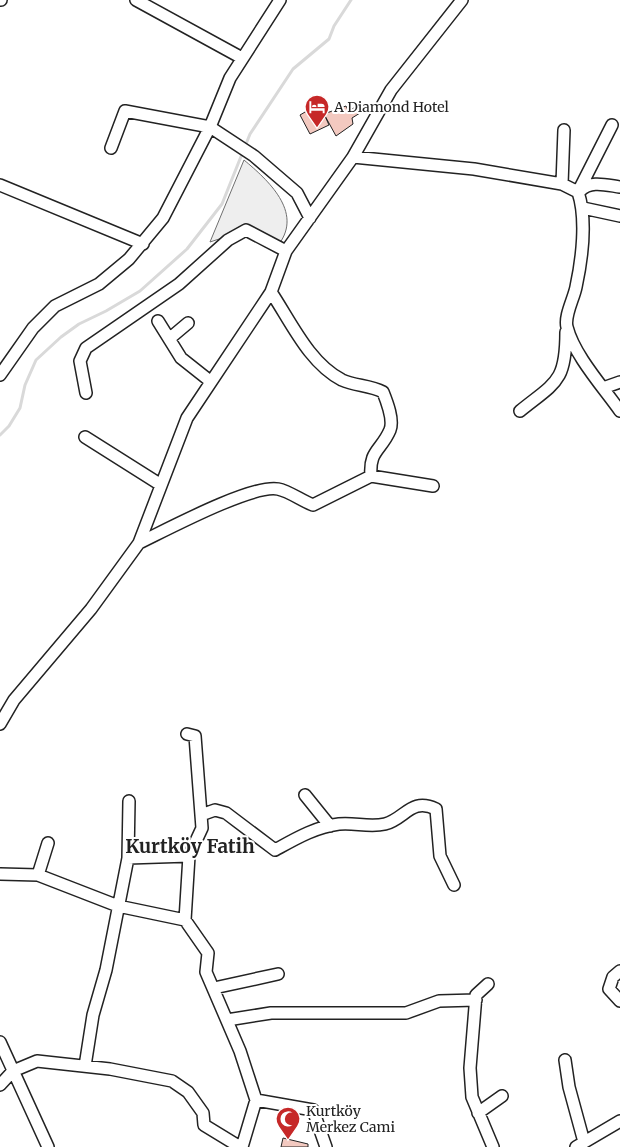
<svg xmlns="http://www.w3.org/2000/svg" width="620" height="1147" viewBox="0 0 620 1147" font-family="Merriweather,serif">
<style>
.green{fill:#eee;stroke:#6f6f6f}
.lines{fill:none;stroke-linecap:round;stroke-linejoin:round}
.stream{stroke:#d9d9d9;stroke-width:3}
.building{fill:#f3c9c0;stroke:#222}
.minor-casing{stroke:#222;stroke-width:14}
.minor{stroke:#fff;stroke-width:11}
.labels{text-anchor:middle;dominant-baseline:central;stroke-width:4;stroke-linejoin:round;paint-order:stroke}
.poi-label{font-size:14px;fill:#222;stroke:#fff;text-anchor:start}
.district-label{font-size:19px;font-weight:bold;fill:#222;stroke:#fff}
</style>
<rect width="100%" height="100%" fill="#fff"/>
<!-- green -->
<path class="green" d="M244,160C268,180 303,212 279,244L237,233L210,242Z"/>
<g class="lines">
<!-- stream -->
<path class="stream" d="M0,435L9,426L20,408L25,385L36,360L61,337L79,324L106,311L140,291L187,249L222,204L250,134L293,69L329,39L334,26L351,0"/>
</g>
<!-- building -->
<path class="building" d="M322,102L329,112L324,114L329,125L310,134L300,115Z
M346,106L348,110L357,107L360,113L352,118L353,124L336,136L324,114Z
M283,1138L308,1144V1147H281Z"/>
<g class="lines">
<defs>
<path id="minor" d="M0,0H1
M136,0L242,58
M111,148L125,111L210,127L254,156L297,193L310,218
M353,157L391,90L462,0
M562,184L564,130
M0,185L143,244
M580,191C590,180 606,185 620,187
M578,192C587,219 582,259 576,287C574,298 564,316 567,327C574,355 603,387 620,411
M578,192L612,125
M583,208L620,216
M271,292C291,322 309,363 342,380C355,386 370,385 383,392C387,402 394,420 390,430C381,451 369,450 371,476
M158,321L181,358L210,381
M169,339L188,323
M0,375L33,328L55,306L99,284L129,259L163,218L210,127L230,78L280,0
M603,388L620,382
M86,393L80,361L86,348L179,284L228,240L246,230L286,251
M520,411C556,382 566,382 566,332
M85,437L161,485
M139,543C166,530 252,484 278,489C289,491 302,501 313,505L371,476L433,486
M0,724L14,700L91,609L139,543L187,418L271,292L286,251L353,157L474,169L562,184L578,192
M305,795L330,826
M129,801L128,858L189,856
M201,815L215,810L226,813L275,850C295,839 315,827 339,824C354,822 369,828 385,824C405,819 411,797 436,809L440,856L454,885
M0,874L38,875L118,906L185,920L208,953L206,972L240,1051L256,1100L313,1110L326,1147
M38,875L48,843
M185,920L189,856L202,828L195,736L187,734
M620,971L613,977L609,989L620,1001
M488,984L476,995L470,1068L472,1097L493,1147
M214,988L278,974
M227,1020L271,1013H406L439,1001L476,1000
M0,1042L48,1147
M565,1060L569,1087L584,1142
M85,1066L93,1015L106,970L128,858
M0,1085L13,1071L37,1061L110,1069L172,1081L188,1092L203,1113L204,1125L240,1147
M478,1113L502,1096
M242,1147L256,1100
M576,1147L620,1121"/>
</defs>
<!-- minor casing -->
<use href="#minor" class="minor-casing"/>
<!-- minor -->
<use href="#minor" class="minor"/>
</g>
<!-- icons -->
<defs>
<symbol id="hotel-pin" viewBox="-11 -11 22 30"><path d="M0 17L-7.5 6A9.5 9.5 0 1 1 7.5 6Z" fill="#c62828" stroke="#fff"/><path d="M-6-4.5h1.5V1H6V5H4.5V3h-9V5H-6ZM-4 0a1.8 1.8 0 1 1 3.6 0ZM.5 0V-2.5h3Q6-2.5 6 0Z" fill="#fff"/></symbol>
<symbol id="mosque-pin" viewBox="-11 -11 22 30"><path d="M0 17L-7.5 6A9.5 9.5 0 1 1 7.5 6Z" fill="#c62828" stroke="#fff"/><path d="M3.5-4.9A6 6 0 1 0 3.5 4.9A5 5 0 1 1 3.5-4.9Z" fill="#fff"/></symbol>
</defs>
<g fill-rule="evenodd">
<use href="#hotel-pin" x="303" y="93" width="28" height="38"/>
<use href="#mosque-pin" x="274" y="1105" width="28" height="38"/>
</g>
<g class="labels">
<!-- poi labels -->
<g class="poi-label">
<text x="334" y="107">A Diamond Hotel</text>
<text x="306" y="1111">Kurtköy<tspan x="306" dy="16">Merkez Cami</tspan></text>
</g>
<!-- district labels -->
<g class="district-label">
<text x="190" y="846">Kurtköy Fatih</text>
</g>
</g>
</svg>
